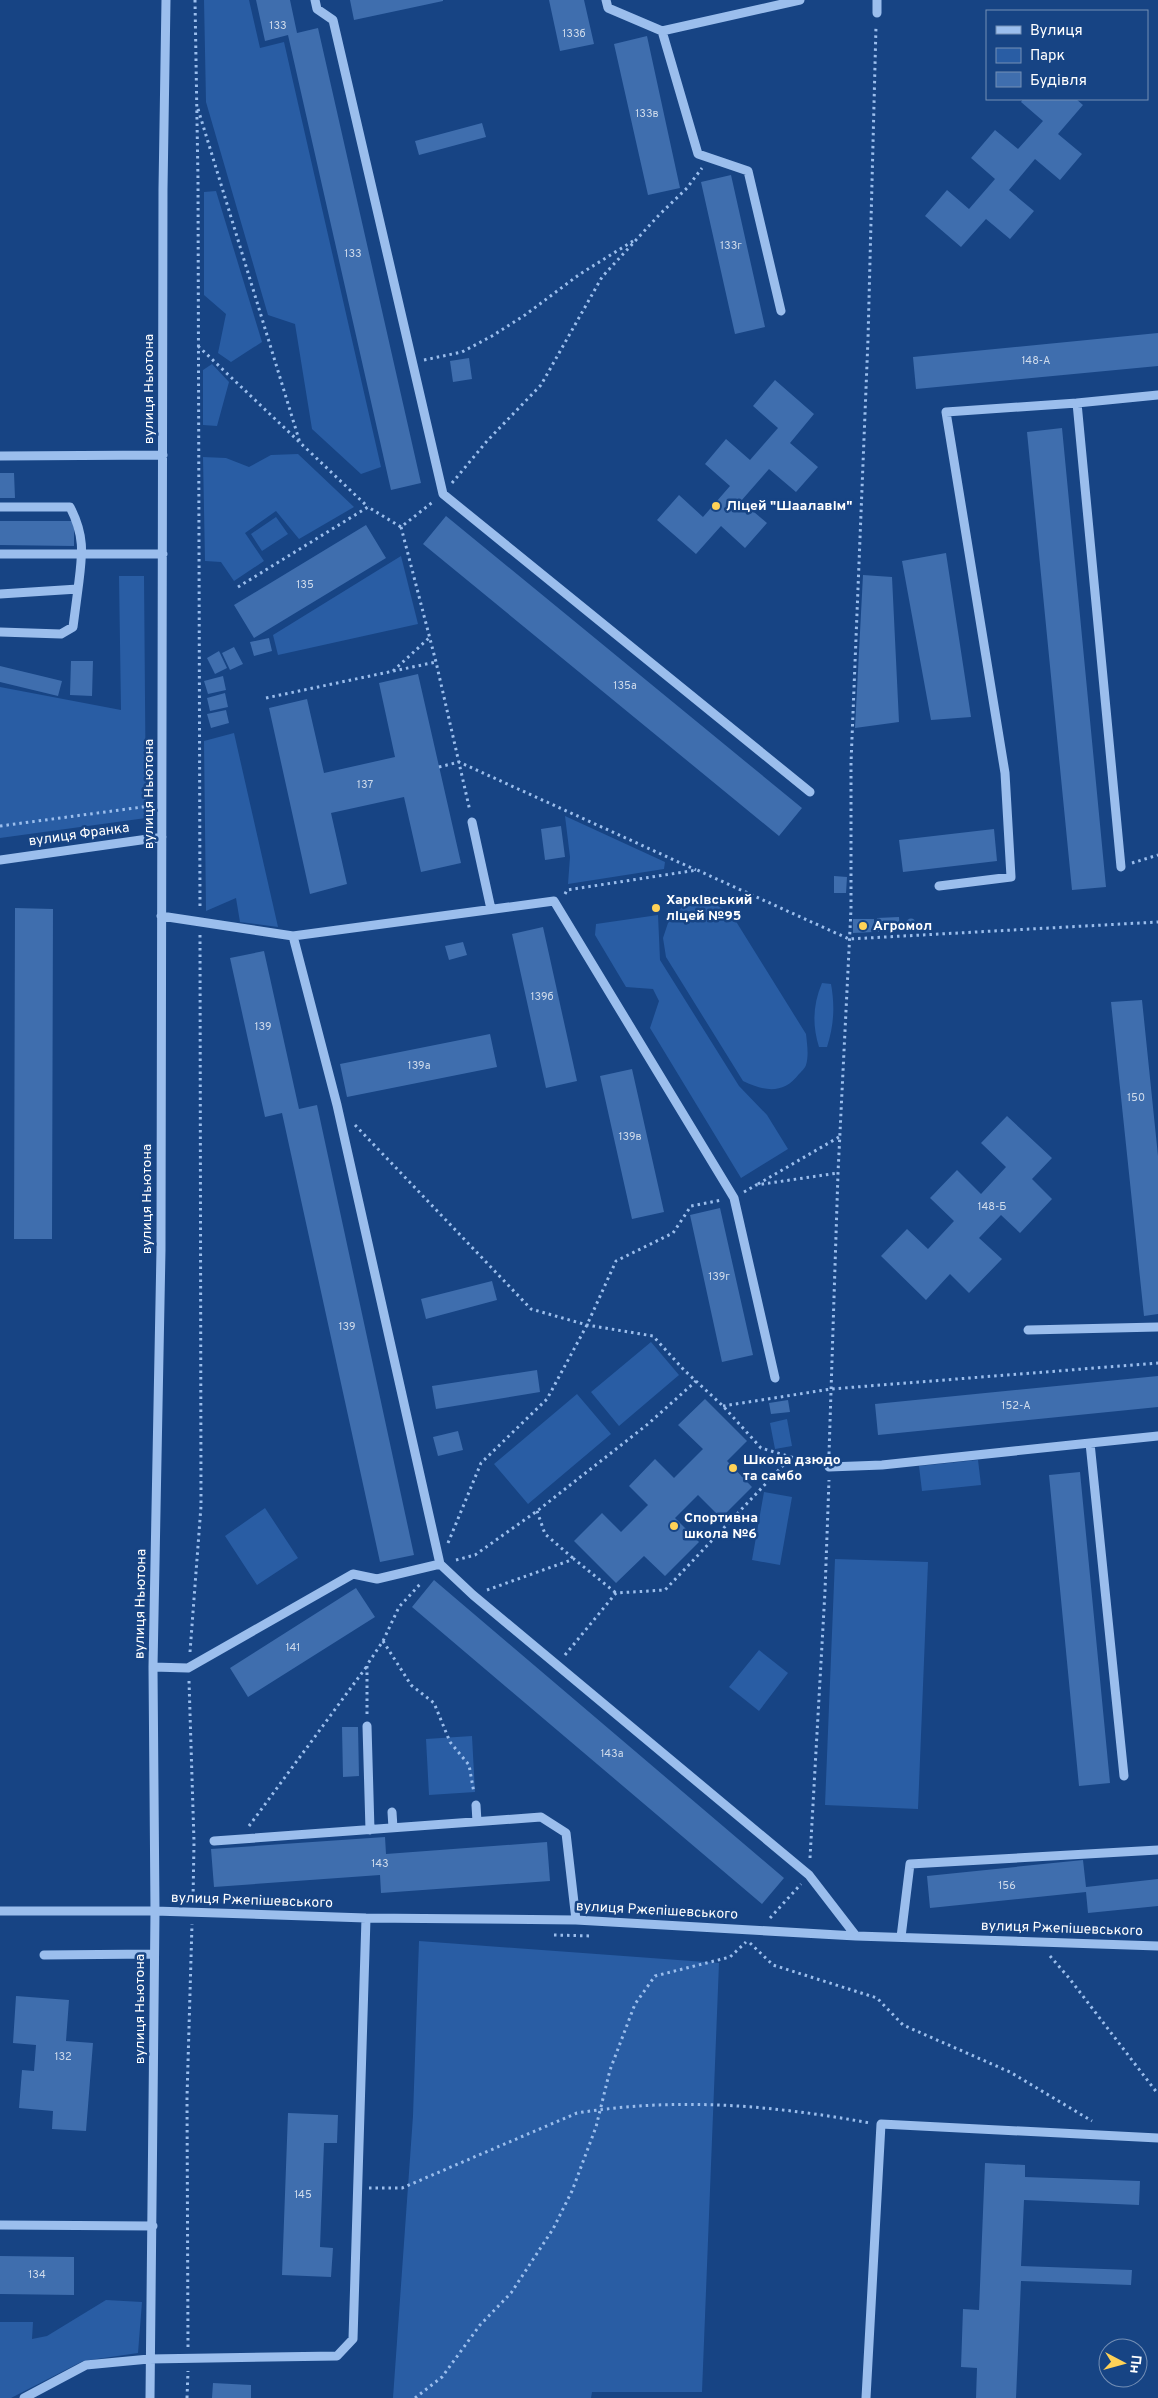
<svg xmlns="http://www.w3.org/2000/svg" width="1158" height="2398" viewBox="0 0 1158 2398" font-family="Overpass,sans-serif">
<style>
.green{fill:#295da4}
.building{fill:#3f6eae}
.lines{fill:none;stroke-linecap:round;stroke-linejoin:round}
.path{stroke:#9bbeed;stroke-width:3;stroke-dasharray:2.5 4;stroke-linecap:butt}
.minor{stroke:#9bbeed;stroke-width:9}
.poi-dot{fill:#ffd257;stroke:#174484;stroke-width:2}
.labels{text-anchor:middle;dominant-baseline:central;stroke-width:5;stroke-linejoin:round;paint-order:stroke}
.number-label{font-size:11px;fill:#cfdbeb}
.street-label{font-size:14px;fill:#fff;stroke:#174484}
.poi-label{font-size:14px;font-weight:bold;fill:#fff;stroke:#174484;text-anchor:start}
</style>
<rect width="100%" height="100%" fill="#174484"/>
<!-- green -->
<path class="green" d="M204,0H249L260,48L284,42L381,467L361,474L312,429L295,324L268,315L206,102Z
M216,191L262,342L231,362L218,353L226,314L204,295V192Z
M212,364L229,382L217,426L203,425V370Z
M298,454L354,507L299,539L276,511L245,533L264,561L234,581L221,562L205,561L203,457L226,458L249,467L271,455Z
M276,517L288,534L262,551L251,534Z
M401,556L418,624L278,655L273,635Z
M119,576H144L146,818L0,838V687L121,710Z
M234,733L278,927L240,922L236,898L206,911L204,741Z
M565,816L665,862L664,869L568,884L570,857Z
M702,902L718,906L732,915L806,1034C807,1044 809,1055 806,1065C805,1068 801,1072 799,1074C783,1095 764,1091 743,1081L666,957L663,938L668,923L682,907Z
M658,915L660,960L739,1086L767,1115L788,1149L741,1178L650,1028L659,1001L653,989L626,987L595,935L596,924Z
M822,983L831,984C835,1006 834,1025 827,1047H819C812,1025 813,1004 822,983Z
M651,1342L679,1375L619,1426L591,1392Z
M577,1394L611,1434L528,1504L494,1464Z
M787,1419L792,1446L775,1449L770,1423Z
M978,1460L981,1485L922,1491L919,1466Z
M764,1492L792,1497L780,1565L752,1560Z
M265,1508L298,1558L257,1585L225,1536Z
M835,1559L928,1562L918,1809L825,1805Z
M759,1650L788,1673L759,1711L729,1687Z
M472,1736L475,1792L429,1795L426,1739Z
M419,1941L719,1963L702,2392H592L591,2398H393L413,2116Z
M106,2300L142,2302L138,2353L83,2361L11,2398H0V2322H33L32,2339L47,2336Z"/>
<!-- building -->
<path class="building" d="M256,0H290L297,33L318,28L421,483L391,490L288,35L265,41Z
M350,0H443V1L354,20Z
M549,0H584L594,44L560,51Z
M647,36L680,188L648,195L614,44Z
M1023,99H1076L1083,105L1058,134L1082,154L1060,180L1035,159L1009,190L1034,211L1010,239L986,219L961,247L925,216L947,190L969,209L995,179L971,158L995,130L1018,149L1043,121L1021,102Z
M482,123L486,137L419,155L415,141Z
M731,175L765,327L735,334L701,182Z
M1158,333V366L916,389L913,357Z
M469,358L472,379L453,382L450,361Z
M775,380L814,414L790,443L818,467L796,492L769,469L741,501L767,523L745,548L721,526L696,554L657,520L679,495L703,517L730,486L705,464L726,439L750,460L778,428L753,406Z
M1062,428L1106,887L1072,890L1027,432Z
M0,473H14L15,498H0Z
M446,516L802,808L779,836L423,544Z
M0,521H74V546L0,545Z
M366,525L386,558L254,638L234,605Z
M946,553L971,717L931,720L902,561Z
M863,575L892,577L899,722L855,728Z
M269,638L272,651L254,656L250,642Z
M234,647L243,664L230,670L222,653Z
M219,651L227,668L215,674L207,658Z
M71,661H93L92,696L70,695Z
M0,666L62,681L58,696L0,682Z
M418,674L461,863L421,872L404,797L331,813L347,884L310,894L269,708L307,699L324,773L395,757L379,683Z
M223,676L226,690L208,694L204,681Z
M225,693L228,707L210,711L207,698Z
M226,710L229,723L211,728L207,714Z
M561,826L565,857L545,860L541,829Z
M994,829L997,861L903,872L899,840Z
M834,876L847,877L846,893H834Z
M15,908L53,909L52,1239H14Z
M899,917L900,930L878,932L877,918Z
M906.5 923a4.5 4.5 0 1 1 9 0a4.5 4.5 0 1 1-9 0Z
M853,919H874V932L853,933Z
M543,927L577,1081L546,1088L512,934Z
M463,942L467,955L449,960L445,946Z
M264,951L299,1109L317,1105L414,1555L380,1562L282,1113L265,1117L230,958Z
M1142,1000L1158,1156V1314L1144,1316L1111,1002Z
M490,1034L497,1067L347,1097L340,1064Z
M632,1069L664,1212L632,1219L600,1076Z
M1007,1116L1052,1158L1032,1179L1052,1199L1020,1233L1001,1215L979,1238L1002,1259L969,1293L950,1274L926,1300L881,1256L907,1229L928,1249L954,1221L930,1198L957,1170L981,1194L1006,1167L981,1143Z
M720,1208L753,1355L722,1362L690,1215Z
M492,1281L497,1300L426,1319L421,1299Z
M537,1370L540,1392L436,1409L432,1386Z
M1158,1376V1407L878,1435L875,1404Z
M705,1399L747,1441L727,1461L752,1487L721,1518L698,1495L675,1518L699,1542L665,1576L644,1556L616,1583L574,1541L602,1513L621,1532L648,1505L629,1486L655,1459L674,1478L703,1449L678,1425Z
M788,1400L790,1412L771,1414L769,1403Z
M458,1431L463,1450L438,1456L433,1437Z
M1080,1472L1110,1783L1079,1786L1049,1475Z
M434,1580L784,1878L762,1904L412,1607Z
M356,1588L375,1617L248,1697L230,1668Z
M342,1727H358L359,1776L343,1777Z
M385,1837L386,1854L547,1842L550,1881L381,1893L380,1875L214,1887L211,1849Z
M1083,1860L1086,1887L1158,1879V1906L1088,1913L1086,1892L930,1908L927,1876Z
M16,1996L69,2000L66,2041L93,2043L86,2131L52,2129L53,2111L19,2108L22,2070L34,2071L36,2045L13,2043Z
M288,2113L338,2115L337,2143H324L320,2247L333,2248L331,2277L282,2275Z
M985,2163L1025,2165V2177L1140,2181L1139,2205L1024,2200L1021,2266L1132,2270L1131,2285L1021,2281L1016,2398H976L977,2368L961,2367L963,2309L979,2310Z
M0,2256L74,2257V2295L0,2294Z
M213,2383L251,2385V2398H212Z"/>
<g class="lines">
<!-- path -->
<path class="path" d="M195,0L198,180L200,910
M198,109L300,443
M198,346L368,507
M424,360L462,352L492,336L525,315L580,274L633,241
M452,483L487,441L541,385L602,277L659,215L687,188L702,168
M401,527L436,662L470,811
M238,587L368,507L401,527L434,501
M393,671L429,638
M266,698L436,662
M439,767L459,762L696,870
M0,826L150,806
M1132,863L1158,855
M565,894L567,890L697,870L849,939L1158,922
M355,1125L531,1309L587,1325L653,1336L684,1370L723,1406L761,1448L791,1457
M758,1184L839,1137
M744,1192L756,1185L838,1173
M723,1406L831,1389L1158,1363
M829,1454L838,1173L851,909V763L868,339L876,26
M537,1511L545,1534L574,1559
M448,1543L481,1463L547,1399L587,1325L616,1261L673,1233L691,1206L722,1200
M456,1560L475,1555L537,1511L648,1424L696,1381
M487,1590L574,1559L616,1593
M383,1641L411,1685L434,1703L450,1742L469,1765L474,1793
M190,1652L201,1506L200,934
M565,1655L616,1593L665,1590L791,1457L816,1464
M189,1681L194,1842L193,1900
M367,1714V1665L383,1641L399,1607L422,1582
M249,1826L367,1666
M810,1858L825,1591L829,1480
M770,1918L801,1884
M554,1935L593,1936
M750,1943L773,1965L877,1998L903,2025L1010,2072L1092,2121
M1050,1956L1069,1978L1158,2094
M369,2188H402L577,2113C677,2097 771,2105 870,2123
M188,2347L187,2097L192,1924
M187,2398L188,2371
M415,2398L442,2377L480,2325L511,2293L553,2229L572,2191L596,2127L610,2070L635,2004L655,1976L730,1957L746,1942"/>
<!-- minor -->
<path class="minor" d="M315,0L317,9L333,20L443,494L810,792
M606,0L608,8L662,31L698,154L748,171L781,311
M877,13V0
M662,31L800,0
M0,456L163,455
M0,507H70C86,538 82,556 78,589L0,594
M0,554H163
M0,632L61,634L73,627L78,589
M472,822L491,909
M0,860L162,837
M1121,867L1077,403L1158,395
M939,886L1011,877L1005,773L946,412L1077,403
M161,916L293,936L337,1105L440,1564
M293,936L554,901L734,1198L775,1378
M1028,1330L1158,1327
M829,1467L882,1465L1090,1443
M153,1667L188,1668L353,1574L377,1579L440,1564L473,1595L809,1875L856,1936
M367,1726L370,1830
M1124,1776L1090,1443L1158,1436
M476,1805L477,1822
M392,1812L393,1828
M214,1841L541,1817L566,1833L576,1920
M0,1911H155L366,1918L576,1920L856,1936L1158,1946
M901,1937L910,1864L1158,1850
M44,1955L154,1954
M0,2225L153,2226
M24,2398L86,2365L149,2359L337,2356L353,2339L366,1918
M150,2398L155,1911L153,1667L161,1250L163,189L166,0
M866,2398L881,2124L1158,2138"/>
</g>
<!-- markers -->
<g class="poi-dot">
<circle cx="716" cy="506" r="5"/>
<circle cx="656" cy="908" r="5"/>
<circle cx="863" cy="926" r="5"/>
<circle cx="733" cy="1468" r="5"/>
<circle cx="674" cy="1526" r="5"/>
</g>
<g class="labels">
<!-- number labels -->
<g class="number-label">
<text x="278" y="26">133</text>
<text x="574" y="34">133б</text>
<text x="647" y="114">133в</text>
<text x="731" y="246">133г</text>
<text x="353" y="254">133</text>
<text x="1036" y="361">148-А</text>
<text x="305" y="585">135</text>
<text x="625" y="686">135а</text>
<text x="365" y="785">137</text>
<text x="542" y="997">139б</text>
<text x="263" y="1027">139</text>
<text x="419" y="1066">139а</text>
<text x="1136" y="1098">150</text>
<text x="630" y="1137">139в</text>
<text x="992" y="1207">148-Б</text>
<text x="719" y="1277">139г</text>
<text x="347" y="1327">139</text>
<text x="1016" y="1406">152-А</text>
<text x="293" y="1648">141</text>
<text x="612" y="1754">143а</text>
<text x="380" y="1864">143</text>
<text x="1007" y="1886">156</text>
<text x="63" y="2057">132</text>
<text x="303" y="2195">145</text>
<text x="37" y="2275">134</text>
</g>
<!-- street labels -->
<g class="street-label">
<text transform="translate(149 389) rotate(-90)">вулиця Ньютона</text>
<text transform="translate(149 794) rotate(-90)">вулиця Ньютона</text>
<text transform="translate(79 835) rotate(-8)">вулиця Франка</text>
<text transform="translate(147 1199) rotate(-90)">вулиця Ньютона</text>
<text transform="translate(141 1604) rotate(-89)">вулиця Ньютона</text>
<text transform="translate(252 1901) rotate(2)">вулиця Ржепішевського</text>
<text transform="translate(657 1911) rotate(3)">вулиця Ржепішевського</text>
<text transform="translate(1062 1929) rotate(2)">вулиця Ржепішевського</text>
<text transform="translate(140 2009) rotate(-90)">вулиця Ньютона</text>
</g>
<!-- poi labels -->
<g class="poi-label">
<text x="726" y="506">Ліцей "Шаалавім"</text>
<text x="666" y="900">Харківський<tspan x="666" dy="16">ліцей №95</tspan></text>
<text x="873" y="926">Агромол</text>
<text x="743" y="1460">Школа дзюдо<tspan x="743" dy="16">та самбо</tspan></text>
<text x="684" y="1518">Спортивна<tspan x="684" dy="16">школа №6</tspan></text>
</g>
</g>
<!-- legend -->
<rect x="986" y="10" width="162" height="90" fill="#174484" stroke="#748fb5"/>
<rect x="996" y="26" width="25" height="8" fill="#9bbeed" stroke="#748fb5"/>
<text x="1030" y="35" font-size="15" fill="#ffffff">Вулиця</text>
<rect x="996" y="48" width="25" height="15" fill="#295da4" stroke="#748fb5"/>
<text x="1030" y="60" font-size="15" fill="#ffffff">Парк</text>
<rect x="996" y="72" width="25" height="15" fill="#3f6eae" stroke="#748fb5"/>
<text x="1030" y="85" font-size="15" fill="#ffffff">Будівля</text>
<!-- north arrow -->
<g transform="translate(1123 2363) rotate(96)"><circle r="24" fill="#174484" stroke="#748fb5"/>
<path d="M0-4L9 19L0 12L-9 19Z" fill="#ffd257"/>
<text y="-8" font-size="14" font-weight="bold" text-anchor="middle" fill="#ffffff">Пн</text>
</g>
</svg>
